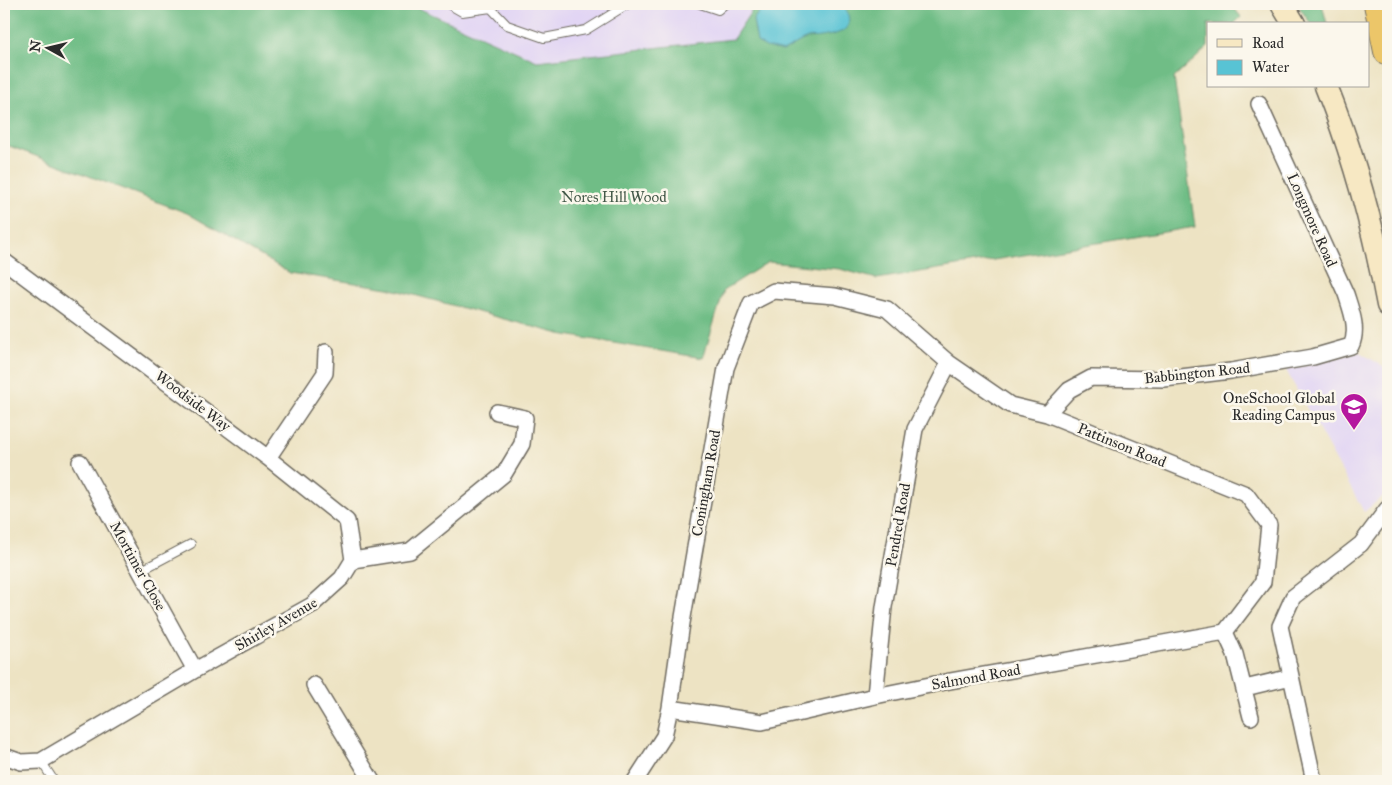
<svg xmlns="http://www.w3.org/2000/svg" width="1392" height="785" viewBox="0 0 1392 785" font-family="'IM FELL Great Primer',serif">
<style>
.built{fill:#e1d4f4}
.forest{fill:#70bd86;stroke:#4e7458}
.water{fill:#58c3d4;stroke:#427780}
.lines{fill:none;stroke-linecap:round;stroke-linejoin:round}
.service-casing{stroke:#6f6b60;stroke-width:10}
.minor-casing{stroke:#6f6b60;stroke-width:18}
.secondary-casing{stroke:#6f6b60;stroke-width:25}
.motorway-casing{stroke:#6f6b60;stroke-width:30}
.service{stroke:#fff;stroke-width:8}
.minor{stroke:#fff;stroke-width:15}
.secondary{stroke:#f7e8c3;stroke-width:22}
.motorway{stroke:#ecc669;stroke-width:28}
.labels{text-anchor:middle;dominant-baseline:central;stroke-width:5;stroke-linejoin:round;paint-order:stroke}
.park-label{font-size:15px;fill:#435848;stroke:#fbf7ec}
.street-label{font-size:15px;fill:#2b2b2b;stroke:#fbf7ec}
.poi-label{font-size:15px;fill:#2b2b2b;stroke:#fbf7ec;text-anchor:end}
</style>
<rect width="100%" height="100%" fill="#fbf7ec"/>
<filter id="ink" filterUnits="userSpaceOnUse"><feTurbulence type="fractalNoise" baseFrequency=".02" numOctaves="2"/><feDisplacementMap in="SourceGraphic" scale="10" xChannelSelector="R" yChannelSelector="G"/><feConvolveMatrix kernelMatrix="1 2 1 2 8 2 1 2 1" color-interpolation-filters="sRGB"/></filter>
<filter id="wash" filterUnits="userSpaceOnUse"><feTurbulence type="fractalNoise" baseFrequency=".0096" numOctaves="4" result="noise"/><feDisplacementMap in="SourceGraphic" scale="20" xChannelSelector="R" yChannelSelector="G"/><feGaussianBlur stdDeviation="1.12" result="paint"/><feColorMatrix in="noise" values="0 0 0 0 0 0 0 0 0 0 0 0 0 0 0 0 0 1.4 0 .05"/><feComposite in="paint" operator="in"/></filter>
<g filter="url(#wash)">
<rect width="100%" height="100%" fill="#ede3c3"/>
<!-- built -->
<path class="built" d="M409,4H756L733,39L537,61Z
M1359,352L1388,369V492L1364,512L1286,370Z"/>
<!-- forest -->
<path class="forest" d="M4,4H409L537,61L733,39L756,4H1231L1241,17L1234,24H1208V47L1174,78L1195,227L877,279L840,269L768,262L724,290L703,358L560,334L388,288L290,273L187,213L4,144Z
M1297,4H1322L1327,24H1311Z"/>
<!-- water -->
<path class="water" d="M764,4H843C858,29 842,34 820,37C816,38 811,37 808,38C799,41 791,47 783,51L766,47L757,42L753,20Z"/>
</g>
<g filter="url(#ink)">
<g class="lines">
<defs>
<path id="service" d="M448,4L462,12L491,8
M487,4L507,25L544,38L586,30L628,4
M700,4L718,10L725,4
M140,571L191,544
M41,761L54,781"/>
<path id="minor" d="M4,261L268,458L347,521L353,560
M1047,414L1069,390L1091,378L1164,379L1231,371L1313,357L1351,346C1359,329 1351,310 1346,294L1259,104
M268,458L325,373L326,352
M80,462L195,670
M1225,632L1235,654L1251,717
M314,685L372,781
M1245,688L1291,677
M875,696L884,607L915,429L949,363
M670,708L762,722L875,696L950,681L1225,632
M4,756L21,762L41,761L195,670L312,605L342,578L353,560L410,551L504,474L522,444L525,418L497,412
M635,781L664,736L670,708L682,623L726,368L751,303L774,291L835,296L887,309L949,363L1010,405L1047,414L1246,494L1269,525L1263,582L1225,632
M1314,781L1280,626L1293,597L1361,544L1387,509"/>
<path id="secondary" d="M1282,4L1294,24
M1326,86C1355,158 1374,230 1388,305"/>
<path id="motorway" d="M1378,4L1388,51"/>
</defs>
<!-- service casing -->
<use href="#service" class="service-casing"/>
<!-- minor casing -->
<use href="#minor" class="minor-casing"/>
<!-- secondary casing -->
<use href="#secondary" class="secondary-casing"/>
<!-- motorway casing -->
<use href="#motorway" class="motorway-casing"/>
<!-- service -->
<use href="#service" class="service"/>
<!-- minor -->
<use href="#minor" class="minor"/>
<!-- secondary -->
<use href="#secondary" class="secondary"/>
<!-- motorway -->
<use href="#motorway" class="motorway"/>
</g>
</g>
<!-- icons -->
<defs>
<symbol id="school-pin" viewBox="-11 -11 22 30"><path d="M0 17L-7.5 6A9.5 9.5 0 1 1 7.5 6Z" fill="#b5179e" stroke="#fbf7ec"/><path d="M0-5L7-2L0 1L-7-2ZM-4 1L0 2.5L4 1V4Q0 6-4 4Z" fill="#fff"/></symbol>
</defs>
<g fill-rule="evenodd">
<use href="#school-pin" x="1338" y="391" width="32" height="43"/>
</g>
<g class="labels">
<!-- park labels -->
<g class="park-label">
<text x="614" y="197">Nores Hill Wood</text>
</g>
<!-- street labels -->
<g class="street-label">
<text transform="translate(1312 220) rotate(66)">Longmore Road</text>
<text transform="translate(1197 373) rotate(-6)">Babbington Road</text>
<text transform="translate(193 401) rotate(37)">Woodside Way</text>
<text transform="translate(1122 445) rotate(22)">Pattinson Road</text>
<text transform="translate(706 483) rotate(-80)">Coningham Road</text>
<text transform="translate(898 525) rotate(-80)">Pendred Road</text>
<text transform="translate(138 566) rotate(61)">Mortimer Close</text>
<text transform="translate(276 624) rotate(-30)">Shirley Avenue</text>
<text transform="translate(976 677) rotate(-10)">Salmond Road</text>
</g>
<!-- poi labels -->
<g class="poi-label">
<text x="1335" y="398">OneSchool Global<tspan x="1335" dy="17">Reading Campus</tspan></text>
</g>
</g>
<!-- margin -->
<rect width="1392" height="785" fill="none" stroke="#fbf7ec" stroke-width="20"/>
<!-- legend -->
<rect x="1207" y="22" width="162" height="65" fill="#fbf7ec" stroke="#a8a59f"/>
<rect x="1217" y="39" width="25" height="8" fill="#f7e8c3" stroke="#a8a59f"/>
<text x="1252" y="48" font-size="15" fill="#2b2b2b">Road</text>
<rect x="1217" y="60" width="25" height="15" fill="#58c3d4" stroke="#a8a59f"/>
<text x="1252" y="72" font-size="15" fill="#2b2b2b">Water</text>
<!-- north arrow -->
<g transform="translate(48 48) rotate(278)" stroke="#fbf7ec" stroke-width="4" paint-order="stroke">
<path d="M0-4L9 19L0 12L-9 19Z" fill="#2b2b2b"/>
<text y="-8" font-size="14" font-weight="bold" text-anchor="middle" fill="#2b2b2b">N</text>
</g>
</svg>
